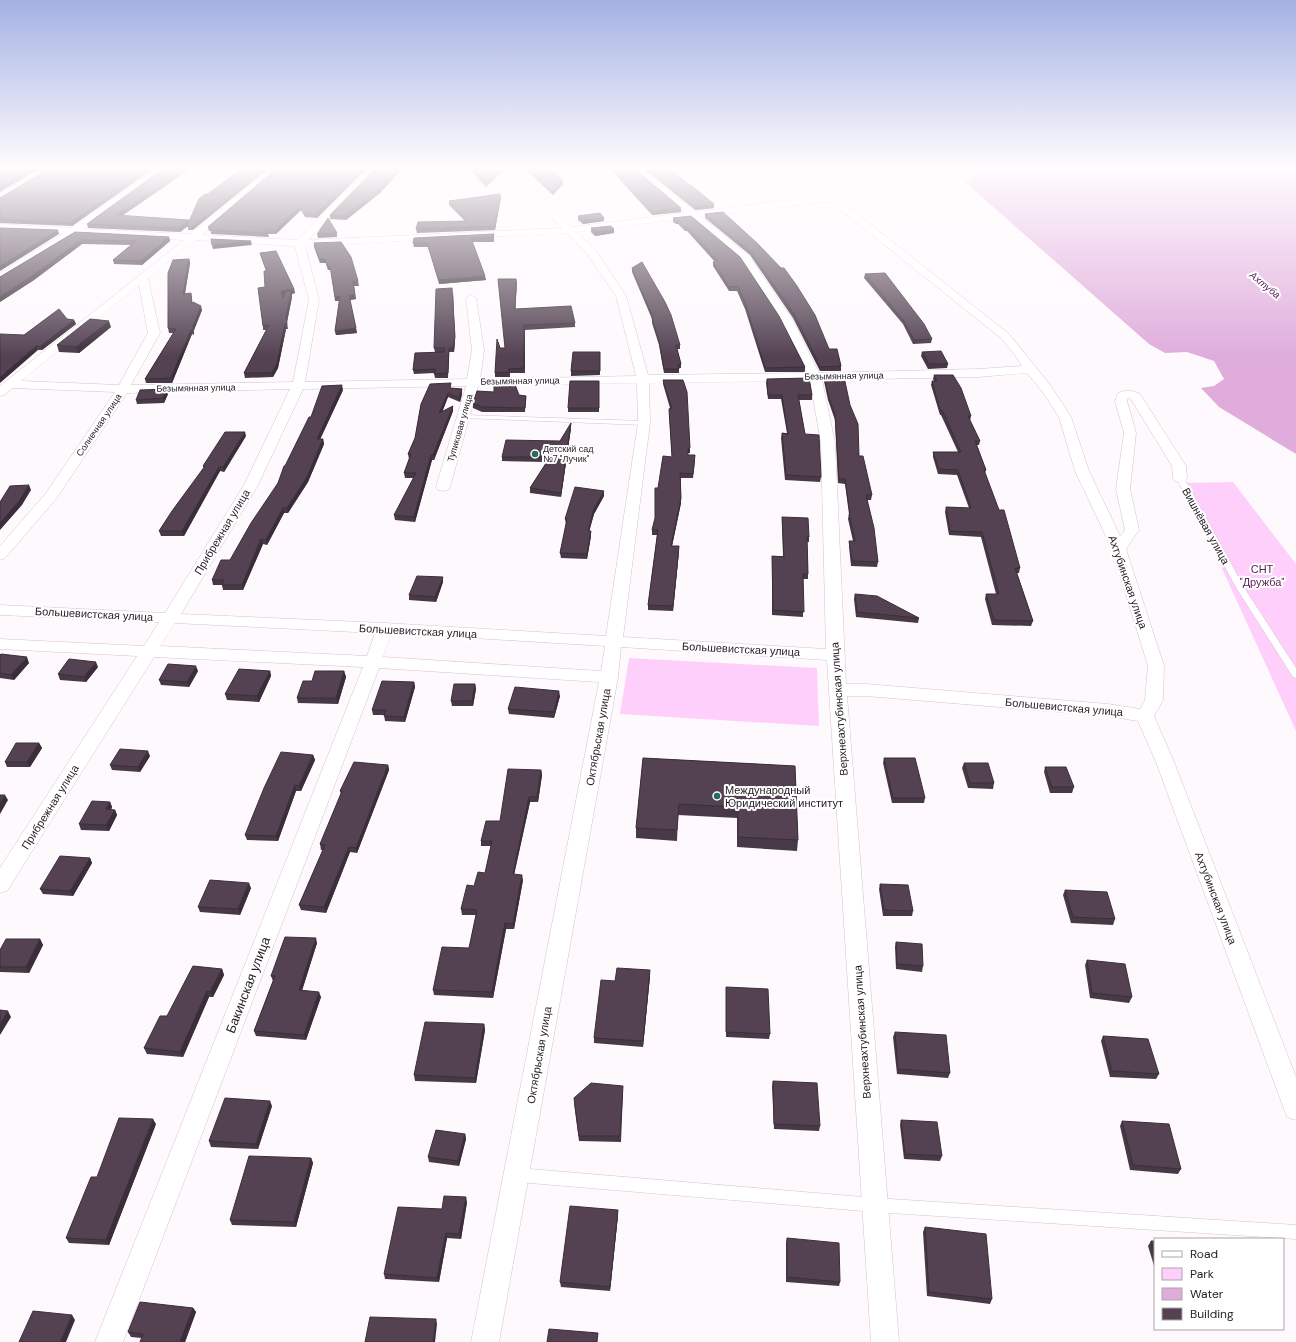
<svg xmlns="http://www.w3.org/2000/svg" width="1296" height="1342" viewBox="0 0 1296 1342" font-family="'DM Sans',sans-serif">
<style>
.green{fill:#ffcffc}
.water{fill:#dfacdc}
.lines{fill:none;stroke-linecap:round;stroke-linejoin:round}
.lane-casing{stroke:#d6c0d4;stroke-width:1}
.street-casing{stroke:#d6c0d4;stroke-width:1}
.lane{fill:#fff;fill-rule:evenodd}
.street{fill:#fff;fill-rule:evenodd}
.wall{fill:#483947}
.shaded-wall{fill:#3b2e3a}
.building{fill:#544253;stroke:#3b2e3a}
.poi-dot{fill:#276b5e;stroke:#fff;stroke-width:1.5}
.labels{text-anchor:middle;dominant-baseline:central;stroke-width:4;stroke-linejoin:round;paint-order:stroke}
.far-street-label{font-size:9px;fill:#292129;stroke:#fff}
.far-poi-label{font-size:9px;fill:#292129;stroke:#fff;text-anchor:start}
.far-water-label{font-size:10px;font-style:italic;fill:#521752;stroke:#fff}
.street-label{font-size:11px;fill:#292129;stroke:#fff}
.park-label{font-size:11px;fill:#5c215c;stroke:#fff}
.poi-label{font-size:11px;fill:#292129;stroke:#fff;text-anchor:start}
.near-street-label{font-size:13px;fill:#292129;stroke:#fff}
</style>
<rect width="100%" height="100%" fill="#fef9fd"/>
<!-- green -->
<path class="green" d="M1233,482L1296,564V731L1183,483Z
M629,658L817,668L819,726L620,714Z"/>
<!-- water -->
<path class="water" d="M951,169H1296V454L1219,407L1201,388L1214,386L1224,379L1214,361L1187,352L1165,353L1149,344L965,182L973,178L970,174Z"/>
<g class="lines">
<defs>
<path id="lane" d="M464,415L644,421L647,423L644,425L462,418L461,417Z
M1177,476H1183L1184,478L1245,589L1296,668V678L1293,677L1237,589L1176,478Z
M518,1168L875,1198L1296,1225V1239L875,1212L518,1182L513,1180L511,1175L513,1170Z"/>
<path id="street" d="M42,169H52L0,201V194Z
M156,169H166L84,229L191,234L270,169H279L202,235L297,240L368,169H377L308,240L562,228L506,169H515L572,227L685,213L633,169H642L695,212L821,196L833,198L840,194L794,169H805L845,189L849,194L841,201L1009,334L1051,386L1071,417L1089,471L1120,536L1125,530L1116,489L1124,433L1115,401L1118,393C1126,390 1132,390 1140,394L1186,466L1187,478L1185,481L1180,482L1175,481L1173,478L1172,466L1131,399L1128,398L1127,401L1136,433L1130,489L1139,530L1126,549L1164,666L1163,700L1154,716L1174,762L1296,1077V1120L1287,1117L1284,1109L1156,762L1138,721L1108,716L866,696H847L899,1342H871L827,660L621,647L618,677L499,1342H471L599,682L379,668L123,1342H95L363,667L154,657L7,891L0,893V868L137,656L0,649V639L144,646L159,622L0,615V605L165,613L244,485L290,389L127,393L56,499L5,558L0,560V546L46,493L115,392L13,388L4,395L0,396V386L184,240L76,234L0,281V273L64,233L0,230V224L72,228ZM821,202L832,203L1001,338L1015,355L1022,366L978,369L819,373L792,319L749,256L701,217ZM691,218L741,260L780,319L807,373L648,375L626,296L596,251L577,232ZM567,233L588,255L616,296L636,376L480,379L484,350L476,298L471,295L466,298L472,350L467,379L305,382L319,300L305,246ZM195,240L295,246L309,300L293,382L131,385L160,333L148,278ZM139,285L148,333L119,385L21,381ZM1027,373L1042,391L1059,417L1075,471L1112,549L1148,666L1145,700L1140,709L1108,704L866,684H846L835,443L822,380L978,377ZM810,381L821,443L826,649L623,637L650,423L649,383ZM637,383L638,423L606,636L385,623L181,614L258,485L303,389L466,386L436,487L438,490L443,491L448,490L450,487L478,386ZM175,623L375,633L367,656L160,646ZM391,633L605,646L601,671L383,657Z"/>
</defs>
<!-- lane casing -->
<use href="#lane" class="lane-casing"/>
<!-- street casing -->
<use href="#street" class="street-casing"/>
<!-- lane -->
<use href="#lane" class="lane"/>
<!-- street -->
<use href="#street" class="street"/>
</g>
<!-- wall -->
<path class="wall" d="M153,169L72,226L0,223V198Z
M163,169H190L122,216L189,220V222L199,199L193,230H188V226L180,232L88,228L87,224Z
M276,169H366L317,218L305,217L301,210L276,234H268L269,237L211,234V231H209L208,227Z
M375,169H402L380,193L346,220L330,219V215Z
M469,169H505L486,187Z
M525,169H551L563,184L553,195Z
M610,169H635L681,212L652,215Z
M644,169H671L689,185L714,204V208L695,210Z
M501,197L495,230L417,233L416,229L465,221L449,205V201Z
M723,212L829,349L841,366V371H820L793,318L750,255L705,218V214Z
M578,216L604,221L583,224L578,220Z
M691,216L805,367V372H765L745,309L737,291H729L713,266V262H715L687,231H685L678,224H676L673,222V218Z
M591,228L614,229V233L595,236L591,232Z
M75,232L169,237L170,241L142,265L114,264L113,260L131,245L82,244L34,280L0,302V277Z
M337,233V237L318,238L317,234Z
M494,234V242H472L486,280L439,284L428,247H414L413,243Z
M314,243L358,281L359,286H354L356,299L350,300L357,333L336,335L335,331L339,301H335L331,270H328L326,263H320L314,247Z
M260,253L294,289L295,293L292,294V297L287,322L288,329H286L278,368L273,377L245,378L244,373L266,330H263V326L266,271L261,257Z
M189,259L190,263L185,294L192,297V303L202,310L194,330V335L192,334L172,383H146L145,379L173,333H169L168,328Z
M632,268L680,345V349H677L681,364V368H679V373H664L659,345L652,323V319L632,272Z
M865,274L932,339L931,343L913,344L903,324L864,278Z
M517,283L515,309L575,323V327L525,330V373H510V377H495V373L500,348H505Z
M453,292L455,341L454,352H449L448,378H435L434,373L414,374L413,370L435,352L434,348Z
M67,319L74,320L76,324L42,350H38L24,335Z
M111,327L79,353L59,352L57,345Z
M600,352V375L571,376V371Z
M922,352L948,364L947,368L928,369L921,356Z
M934,375L971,416L970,421L980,441L979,445H977L986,470L985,473L1020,568L1019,573H1017L1033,621L1031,626L992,625L985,599L986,594H996L981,537L949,535L945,512L946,507L969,508L957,475L938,474L933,457V452H958L941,415H940L931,385L932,381H934L933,379Z
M824,377L859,456L872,495L871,500H867L878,562L877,567L851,566L849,546V541H853L848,519L849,514L845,484L838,483L835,420L828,400L824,381Z
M767,379L812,395V400H799L805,434L821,477L820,482L785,480L781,438L782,433H787L781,399H768L766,383Z
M663,380L690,453H688V455L695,460L693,478H681V503L672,546L679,551L673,611L648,610V605L657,535H652V530L672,457L669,413V409L670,408L663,384Z
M599,381V412H568V408Z
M452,388L462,389V394L460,402L448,397L442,412L453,411L434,460H432L415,522L395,520L394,515L414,478H405L404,473L409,459L408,454L415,438L421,404Z
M343,390L320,439H323L324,444L308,482L288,513H284L267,545L263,544L243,590H223L222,585H213L212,580L230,560L278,483L311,417Z
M168,394L164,403L137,404L136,400Z
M519,395L526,396L525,412H482L473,408V403Z
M571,423V428L561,497L530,493V488L547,462L502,461V457L560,441Z
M246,436L224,472L220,471L184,536H161L159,531L204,468L203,466Z
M604,496L594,514L589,531H591V536L587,559L561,558L560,553L566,524L565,519Z
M782,517L809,537V542H807L808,574V579H803V617L772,615V556H783L782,522Z
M443,582L436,602L409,600V595Z
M855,594L919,618L918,623L856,617L854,599Z
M0,655L29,663L14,680L0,678Z
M98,667L86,682L60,680L58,674Z
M198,671L189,687L161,685L159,680Z
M270,671L271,676L259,702L227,700L225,694Z
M344,671L346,677L338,704L298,703L297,698L312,681Z
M414,682L415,687L405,722L385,721L384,715H373L372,710Z
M475,684L476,689L473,706H452L451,701Z
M560,696L554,718L509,714L508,709Z
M39,743L42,748L30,767H7L5,762Z
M313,755L315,760L301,791H296L278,841L247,840L245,835Z
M150,756L140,772L112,770L110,765Z
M643,758L795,766L798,840L797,851L737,847V818L678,815L677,841L636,838V828Z
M884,758L925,798L924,803H892L883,763Z
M964,763L994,783L993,789L968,788L962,768Z
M388,765L389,770L357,853L350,852L326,913L301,910L299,905L323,850H321L320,844L341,794L340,791Z
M1045,767L1074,787L1072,793H1050L1044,772Z
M541,770L542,775L538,802H530L514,874L523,880L514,929H506L493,998L434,995L433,990L469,948L476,915H462L461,909L474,886L485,873L491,846H481V841L500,821Z
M110,802L112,807L111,810H115L117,815L109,831L81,830L79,824Z
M90,858L92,863L73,896L43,894L40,889Z
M880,884L913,911L912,916H883L879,889Z
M251,888L240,915L200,912L198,907Z
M1065,890L1115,919L1113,925L1071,923L1063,895Z
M40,939L43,945L29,973L0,972V950Z
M896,942L923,966L922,972L896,969L895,947Z
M317,943L302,991L321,997L306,1040L256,1036L254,1031L273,981L271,976Z
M1087,960L1132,997L1129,1003L1090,998L1085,965Z
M222,969L224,975L213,997H209L183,1057L147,1054L144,1048L167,1016Z
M650,976L643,1047L594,1043V1038L615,981Z
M726,987L770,1034L769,1039L726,1037Z
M484,1024L485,1030L476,1083L415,1081L414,1075Z
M895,1032L950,1073L948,1078L897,1074L893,1037Z
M1103,1036L1159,1074L1156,1079L1110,1077L1101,1041Z
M773,1081L820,1126L819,1131L774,1129L772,1086Z
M623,1092L621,1142L579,1141L574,1103Z
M272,1106L258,1149L211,1147L209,1141Z
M901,1120L942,1156L940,1161L904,1159L900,1125Z
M1122,1121L1181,1169L1178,1174L1130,1170L1120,1126Z
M156,1124L109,1245L69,1243L66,1238Z
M465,1134L466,1139L459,1166L429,1162L428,1157Z
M311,1158L313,1163L296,1227L232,1225L230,1220Z
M467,1202L461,1239L447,1238L439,1282L385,1279L384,1274L442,1209Z
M618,1215L610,1291L561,1287L560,1282Z
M925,1227L992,1299L990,1304L927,1296L923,1232Z
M787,1238L840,1282L839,1286L786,1282V1243Z
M1151,1241H1155V1269L1148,1246Z
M193,1308L196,1312L185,1342H140L142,1338L131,1337L128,1332Z"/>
<!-- shaded-wall -->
<path class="shaded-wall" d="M4,169H5L6,172L0,181V175Z
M32,169H39L0,192V188Z
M147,169H153L72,226L70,223Z
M184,169H190L117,219L116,215Z
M263,169H268L193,230L192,227Z
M362,169H366L317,218L316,214Z
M398,169H402L380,193L346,220L345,216Z
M501,169H505L486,187V184Z
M563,181V184L553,195L552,192Z
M500,194L501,197L495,230V226Z
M714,204V208L695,210L696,207Z
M300,206L301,210L276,234V230Z
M681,208V212L652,215V211Z
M604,218V221L583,224V220Z
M189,220L190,224L180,232L179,228Z
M676,220H678V224H676Z
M685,227H687V231H685Z
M614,229V233L595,236V232Z
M58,230L59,234L0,271V266Z
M169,237L170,241L142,265L141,261Z
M81,240L82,244L34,280L0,302V297Z
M251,241L252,245L213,249L212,245Z
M189,259L190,263L184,298L183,294Z
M319,259H325L326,263H320Z
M327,266H330L331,270H328Z
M485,276L486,280L439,284V280Z
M516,279L517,283L515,313V309Z
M294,289L295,293L292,294V297L287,322L286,317L291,294L282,295L281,291Z
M453,292L455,341L454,352L453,348Z
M349,295H355L356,299L350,300Z
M340,296L341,300L335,301V297Z
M201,306L202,310L194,330V335L193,326Z
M74,320L76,324L42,350L41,346Z
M109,321L111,327L79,353L76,347Z
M285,324L286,329L278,368L273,377L272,373Z
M356,328L357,333L336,335L335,331Z
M191,330L192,334L172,383L171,378Z
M36,346L38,350L0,383V377Z
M342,385L343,390L318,444L317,439Z
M167,389L168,394L164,403L163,398Z
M462,389V394L460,402L459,398Z
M448,393V397L440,418L439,413Z
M453,406V411L434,460L433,455Z
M571,423V428L561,497V493Z
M245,432L246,436L224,472L223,467Z
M323,439L324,444L308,482L288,513L287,508Z
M690,448V453H688V449Z
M431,455L432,460L415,522L414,517Z
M219,467L220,471L184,536L182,531Z
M29,485L31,490L22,505L0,530V523Z
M604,491V496L594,514L588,536V531L594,509Z
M681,498V503L671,551V546Z
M283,508L284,513L267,545L266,540Z
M591,531V536L587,559V554Z
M261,539L263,544L243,590L242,585Z
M679,546V551L673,611V606Z
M443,577V582L436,602L435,597Z
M27,657L29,663L14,680L11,675Z
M96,662L98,667L86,682L84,677Z
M196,666L198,671L189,687L187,682Z
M270,671L271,676L259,702L257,696Z
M344,671L346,677L338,704L336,698Z
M414,682L415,687L405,722L404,717Z
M475,684L476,689L473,706L472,701Z
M559,691L560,696L554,718V712Z
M39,743L42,748L30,767L27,762Z
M148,751L150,756L140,772L138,767Z
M313,755L315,760L301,791L299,786Z
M388,765L389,770L357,853L356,848Z
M541,770L542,775L538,802L537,797Z
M295,785L296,791L278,841L276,836Z
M5,795L8,800L0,814V804Z
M529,797L530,802L513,880V874Z
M110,802L112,807L108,815L106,809Z
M115,810L117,815L109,831L106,825Z
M349,847L350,852L326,913L324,907Z
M90,858L92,863L73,896L70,891Z
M522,875L523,880L514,929L513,924Z
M249,883L251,888L240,915L238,909Z
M505,923L506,929L493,998L492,992Z
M316,938L317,943L300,996L299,990Z
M40,939L43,945L29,973L26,967Z
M222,969L224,975L213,997L210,992Z
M650,970V976L643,1047V1041Z
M207,991L209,997L183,1057L180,1052Z
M319,992L321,997L306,1040L304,1035Z
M8,1011L11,1017L0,1035V1024Z
M484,1024L485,1030L476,1083L475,1078Z
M270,1101L272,1106L258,1149L256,1144Z
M153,1119L156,1124L109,1245L106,1240Z
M465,1134L466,1139L459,1166L458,1161Z
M311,1158L313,1163L296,1227L294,1222Z
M466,1197L467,1202L461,1239L459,1234Z
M618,1210V1215L610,1291V1287Z
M446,1233L447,1238L439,1282L437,1278Z
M193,1308L196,1312L185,1342H180Z
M72,1315L75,1320L66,1342H60Z
M436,1319L437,1324L435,1342H433Z"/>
<!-- building -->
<path class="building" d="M3,169H4L0,175V171Z
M12,169H32L0,188V177Z
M48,169H147L70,223L0,219V198Z
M163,169H184L116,215L189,220L179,228L87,224Z
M241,169H263L192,227L187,226L199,199L205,194H208Z
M276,169H362L316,214H304L300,206L276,230H266L268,233L210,230V228L208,227Z
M375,169H398L379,189L345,216L330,215Z
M472,169H501L486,184Z
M529,169H551L563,181L552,192Z
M613,169H635L681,208L652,211Z
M649,169H671L689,185H691L714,204L696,207Z
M500,194L495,226L416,229L418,222L468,221L449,201Z
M723,212L757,243L781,268H784L797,286L815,315L829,349H837L841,366L820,367L794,314L750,251L705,214Z
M600,213L604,218L583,220L578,216Z
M691,216L740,257L779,316L805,367L765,368L746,305L738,286L729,287L713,262L718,261L687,227H685L678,220H676L673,218Z
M328,218L337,233L317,234L318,233Z
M611,226L614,229L595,232L591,228Z
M0,228L58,230L0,266Z
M75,232L169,237L141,261L113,260L136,241L81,240L32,276L0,297V277Z
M494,234L493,238H471L485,276L439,280L427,243H413L414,238Z
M211,239L251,241L212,245Z
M341,242L351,257L358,281L353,282L355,295H349L356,328L335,331L340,296L335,297L330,266H327L325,259H319L314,243Z
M276,251L294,289L281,291L283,298L286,291L291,292L286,317L287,324H285L277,364L272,373H244L269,325L263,326L258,288L265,287L264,271H267L260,253Z
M189,259L183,294L191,293L192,304L193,302L201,306L193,326V331L191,330L171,378L145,379L176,329L168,328V273L173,260Z
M642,262L665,302L671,315L680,345H676L681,364H678L679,369H664L659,341L652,318H653L632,268Z
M885,273L924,324L932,339L914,340L903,320L865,274Z
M498,279H516L515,309L571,306L575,323L524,325V368L508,369L510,372L495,373L497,339L500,348H505Z
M452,288L455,337L453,348H449L448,373L434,374L436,369L413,370L415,353L444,352L445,348H434L436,289Z
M59,309L67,319L74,320L41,346H36L0,377V334L24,335Z
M90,319L109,321L76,347L57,345Z
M941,351L948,364H929L922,352Z
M573,352H600V371H571Z
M934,375H953L961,388L971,416H968L980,441H975L986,470H984L999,510H1004L1020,568H1015L1033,621L994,620L986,594H999L982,532L950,531L946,507L971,508L958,470L939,469L933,452H961L942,410H940L932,381H937Z
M824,377H844L850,405L858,424L859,456H863L872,495H866L874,528L878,562L852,561L849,541H855L849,514H850L845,479H839L835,415L828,395Z
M809,378L812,395H798L805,434L819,435L821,477L786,475L782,433L788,434L782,395H768L767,379Z
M663,380H683L687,392L690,448L688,449V455H695L693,474L680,473L681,498L671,546H679L673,606L648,605L658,530H652L655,518V488H658L663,456L672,457L669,409L672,408Z
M570,381H599V408H568Z
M514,382L519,395L526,396L525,408L482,407L473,403L477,391L494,392V383Z
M451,383L450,388L462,389L459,398L448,393L439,413L453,406L433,455H431L414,517L394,515L416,473H404L411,454H408L415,438L421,404L430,384Z
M342,385L317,439H323L307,477L287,508H283L266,540L261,539L242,585H222L224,580H212L221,560H230L251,523L278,483L284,466H285L309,417H311L322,386Z
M167,389L163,398L136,400L140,390Z
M571,423L561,493L530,488L550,457H502L506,440L560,441Z
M225,432H245L223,467H219L182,531H159L172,511L205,466H203Z
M29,485L20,500L0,523V502L10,486Z
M575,487L604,491L594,509L588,531H591L587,554L560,553L567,519H565Z
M782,517L808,518L809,537H807L808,574H803L804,612L773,610L772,556L784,557Z
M417,576L443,577L435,597L409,595Z
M855,594L877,596L919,618L857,612Z
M1,654L27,657L11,675L0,673V655Z
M69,659L96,662L84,677L58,674Z
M168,664L196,666L187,682L159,680Z
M239,669L270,671L257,696L225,694Z
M315,671H344L336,698H297L303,681H312Z
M382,681L414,682L404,717L384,716L386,710H372Z
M454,684H475L472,701H451Z
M515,687L559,691L554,712L508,709Z
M16,743H39L27,762H5Z
M120,749L148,751L138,767L110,765Z
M281,752L313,755L299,786L295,785L276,836L245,835L264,788Z
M643,758L795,766L798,840L738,837V807L679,804L677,830L636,828Z
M884,758H915L925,798H893Z
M354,762L388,765L356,848L349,847L324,907L299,905L325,845L320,844L342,791H340Z
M964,763H988L994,783H970Z
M1045,767H1066L1074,787H1052Z
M508,769L541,770L537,797H529L513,874L522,875L513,924L505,923L492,992L433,990L442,947L469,948L477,910L461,909L467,885L474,886L478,872L485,873L492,841H481L486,821H500Z
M0,795H5L0,804Z
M92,801L110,802L106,809L115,810L106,825L79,824Z
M60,856L90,858L70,891L40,889Z
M210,880L249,883L238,909L198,907Z
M880,884L908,885L913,911L884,910Z
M1065,890L1107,892L1115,919L1073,917Z
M285,937L316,938L299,990L319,992L304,1035L254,1031L275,976H271Z
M6,939H40L26,967H0V950Z
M896,942L922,944L923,966L897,964Z
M1087,960L1125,964L1132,997L1092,993Z
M193,966L222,969L210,992L207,991L180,1052L144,1048L160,1016H167Z
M617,968L650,970L643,1041L594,1038L601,980L615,981Z
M726,987L768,989L770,1034L726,1032Z
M0,1010L8,1011L0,1024Z
M425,1022L484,1024L475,1078L414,1075Z
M895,1032L946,1035L950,1073L898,1069Z
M1103,1036L1148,1039L1159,1074L1112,1071Z
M773,1081L817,1083L820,1126L774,1124Z
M591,1083L623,1086L620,1136H579L574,1098Z
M225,1098L270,1101L256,1144L209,1141Z
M119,1118L153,1119L106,1240L66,1238L91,1177H97Z
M901,1120L937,1122L942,1156L905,1154Z
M1122,1121L1169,1124L1181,1169L1133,1165Z
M436,1130L465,1134L458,1161L428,1157Z
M249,1156L311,1158L294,1222L230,1220Z
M444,1196L466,1197L459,1234L446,1233L437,1278L384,1274L398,1207L442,1209Z
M570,1206L618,1210L610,1287L560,1282Z
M925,1227L986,1234L992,1299L929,1292Z
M787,1238L839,1243L840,1282L787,1277Z
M1151,1241H1155V1254Z
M140,1302L193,1308L180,1342H140L143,1334L128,1332Z
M33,1311L72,1315L60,1342H19Z
M370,1317L436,1319L433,1342H365Z
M549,1329L598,1333L597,1342H547Z"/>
<!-- sky -->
<linearGradient id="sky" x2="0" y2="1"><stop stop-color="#a4b1e3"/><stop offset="0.47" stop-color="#fffcfe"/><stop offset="1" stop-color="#fffcfe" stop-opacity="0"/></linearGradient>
<rect width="1296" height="357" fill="url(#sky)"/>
<!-- markers -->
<g class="poi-dot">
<circle cx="535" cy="454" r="4"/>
<circle cx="717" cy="796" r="4"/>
</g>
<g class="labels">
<!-- far-street labels -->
<g class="far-street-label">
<text transform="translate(844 376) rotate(-1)">Безымянная улица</text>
<text transform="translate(520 381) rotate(-1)">Безымянная улица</text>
<text transform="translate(196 388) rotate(-1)">Безымянная улица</text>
<text transform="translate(99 425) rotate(-56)">Солнечная улица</text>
<text transform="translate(460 428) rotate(-74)">Тупиковая улица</text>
</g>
<!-- far-poi labels -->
<g class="far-poi-label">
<text x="543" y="449">Детский сад<tspan x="543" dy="10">№7 "Лучик"</tspan></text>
</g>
<!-- far-water labels -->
<g class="far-water-label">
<text transform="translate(1265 285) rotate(39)">Ахтуба</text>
</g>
<!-- street labels -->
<g class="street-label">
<text transform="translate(1206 526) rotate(61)">Вишнёвая улица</text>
<text transform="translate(222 532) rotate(-59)">Прибрежная улица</text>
<text transform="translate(1128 582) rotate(71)">Ахтубинская улица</text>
<text transform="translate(94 614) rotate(3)">Большевистская улица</text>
<text transform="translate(418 631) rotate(3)">Большевистская улица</text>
<text transform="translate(741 649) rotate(3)">Большевистская улица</text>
<text transform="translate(1064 707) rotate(5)">Большевистская улица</text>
<text transform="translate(839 709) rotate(-94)">Верхнеахтубинская улица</text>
<text transform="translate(598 737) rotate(-80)">Октябрьская улица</text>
<text transform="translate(50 807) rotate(-58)">Прибрежная улица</text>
<text transform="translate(1216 898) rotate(69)">Ахтубинская улица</text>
<text transform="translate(862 1032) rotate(-94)">Верхнеахтубинская улица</text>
<text transform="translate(539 1055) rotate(-80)">Октябрьская улица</text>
</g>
<!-- park labels -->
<g class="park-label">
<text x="1262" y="569">СНТ<tspan x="1262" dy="13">"Дружба"</tspan></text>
</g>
<!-- poi labels -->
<g class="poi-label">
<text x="725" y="790">Международный<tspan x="725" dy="13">Юридический институт</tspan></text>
</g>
<!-- near-street labels -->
<g class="near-street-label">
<text transform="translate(248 985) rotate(-69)">Бакинская улица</text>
</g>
</g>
<!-- legend -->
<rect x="1154" y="1238" width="130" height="92" fill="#ffffff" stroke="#a9a6a9"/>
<rect x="1162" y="1251" width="20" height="6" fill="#ffffff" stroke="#a9a6a9"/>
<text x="1190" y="1258" font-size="12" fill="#292129">Road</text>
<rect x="1162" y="1268" width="20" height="12" fill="#ffcffc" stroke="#a9a6a9"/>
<text x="1190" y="1278" font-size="12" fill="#292129">Park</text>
<rect x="1162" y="1288" width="20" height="12" fill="#dfacdc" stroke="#a9a6a9"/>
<text x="1190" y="1298" font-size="12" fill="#292129">Water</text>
<rect x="1162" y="1308" width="20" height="12" fill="#544253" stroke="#a9a6a9"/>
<text x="1190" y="1318" font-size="12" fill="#292129">Building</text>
</svg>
